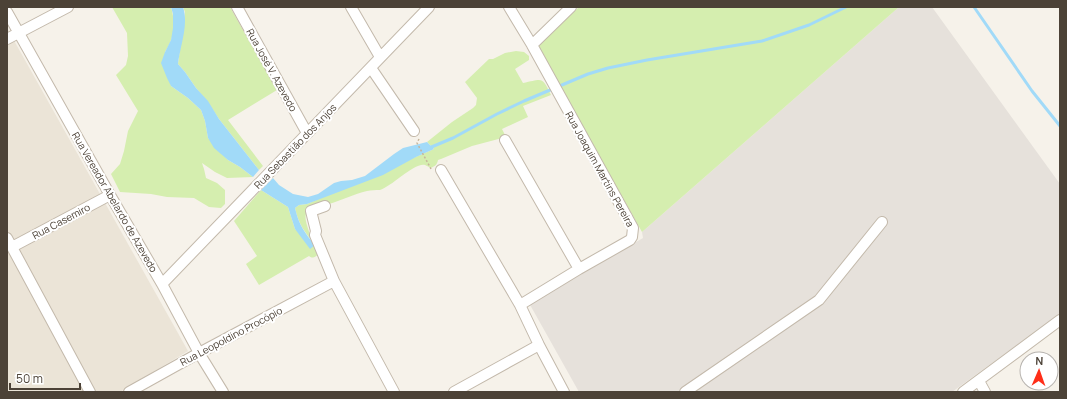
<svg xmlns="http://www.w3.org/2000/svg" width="1067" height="399" viewBox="0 0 1067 399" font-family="Manrope,sans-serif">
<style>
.residential{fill:#ebe4d7}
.industrial{fill:#e6e1db}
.green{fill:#d5eeaf}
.water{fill:#a1daf8}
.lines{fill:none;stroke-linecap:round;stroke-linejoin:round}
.stream{stroke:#a1daf8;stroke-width:3}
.minor-casing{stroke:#c3b9ab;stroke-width:12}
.path{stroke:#c7b59b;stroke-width:1.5;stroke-dasharray:2 2;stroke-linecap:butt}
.minor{stroke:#fff;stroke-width:10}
.labels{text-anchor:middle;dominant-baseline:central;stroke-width:4;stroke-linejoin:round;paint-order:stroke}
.street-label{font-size:10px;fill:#4c4237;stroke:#fff}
</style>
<rect width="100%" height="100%" fill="#f6f2ea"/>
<!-- residential -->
<path class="residential" d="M7,28L188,351L120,392H7Z"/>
<!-- industrial -->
<path class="industrial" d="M899,7H932L1060,184V314L952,392H579L529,303L643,238L642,232Z"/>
<!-- green -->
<path class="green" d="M112,7H171C174,17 175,30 171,40C170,44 167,48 165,52L171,86L188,98L201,110L205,121L208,138L228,160L240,167L253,177L227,178L215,172L202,163L204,169L206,178L217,183L225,190V204L221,208L209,207L194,198L167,197L151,194L120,192L111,174L120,164L124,151L128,131L138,111L116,75L126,65L128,56L127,33Z
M183,7H230L277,90L228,120L263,166L259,170L219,119L207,101L196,88L185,72L178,64L185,12Z
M579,7H899L642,232L537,46Z
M516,51L524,52L529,56V60L515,69L523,83C543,79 542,76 551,95L523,106L528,117L502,129L506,137L472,146L441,159L438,160C437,165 435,166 431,168C429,167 427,166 425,165C415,162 391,187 380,190C376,190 371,190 367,191C354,194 342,200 329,204C324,205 319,203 314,205C311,206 307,210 306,214C303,221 315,246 319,254C315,257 313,259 309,256L259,285L246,264L257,256L234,221L261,190L288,207L295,229L315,245C304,231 299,225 295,208L299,205L307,204L434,149L427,142L452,122L473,108L476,105L477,98L465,82L489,59H493L505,53Z"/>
<!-- water -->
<path class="water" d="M171,7H183C189,25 180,46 178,64L185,72L196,88L208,101L219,119L259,170L253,177L240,167L228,160L214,148L208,138L205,121L201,110L188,98L171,86L167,78L161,63L165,52L171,40L173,28V14Z
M427,142L434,149L416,157L383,175L307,204L299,205L295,208C299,225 304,232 315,245L310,249L295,229L288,207L261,190L273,178L279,185L293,194L308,197L318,194L334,183L341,181L352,180L365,176L394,154L403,148Z"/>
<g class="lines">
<!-- stream -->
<path class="stream" d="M974,7L1032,91L1060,126
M429,148L453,138L497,114L524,101L588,74L608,68L647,60L762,41L809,25L846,7"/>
<defs>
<path id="minor" d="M237,7L307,133
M351,7L380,57
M509,7L532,45L633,228L632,237L630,240L579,269L520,305L539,345L564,392
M7,12L110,195L162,284L199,353L223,392
M7,39L68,7
M532,45L571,7
M371,68L414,131
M505,140L579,269
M441,170L520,305
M325,206L311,211L316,231L315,235L334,281L394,392
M7,238L90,392
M12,247L110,195
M162,284L429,7
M979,381L985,392
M129,392L199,353L334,281
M454,392L539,345
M685,392L819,300L882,222
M963,392L1060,320"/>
</defs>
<!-- minor casing -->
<use href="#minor" class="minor-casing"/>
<!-- path -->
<path class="path" d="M419,139L417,143L431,169"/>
<!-- minor -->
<use href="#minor" class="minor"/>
</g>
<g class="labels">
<!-- street labels -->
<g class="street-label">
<text transform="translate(272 70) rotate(61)">Rua José V. Azevedo</text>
<text transform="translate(295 146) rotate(-46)">Rua Sebastião dos Anjos</text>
<text transform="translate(600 169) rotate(61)">Rua Joaquim Martins Pereira</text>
<text transform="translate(115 202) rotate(60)">Rua Vereador Abelardo de Azevedo</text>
<text transform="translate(61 221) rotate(-28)">Rua Casemiro</text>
<text transform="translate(231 336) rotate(-28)">Rua Leopoldino Procópio</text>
</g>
</g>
<!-- border -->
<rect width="1067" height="399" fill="none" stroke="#4c4237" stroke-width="16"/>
<!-- north arrow -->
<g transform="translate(1039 371) rotate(2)"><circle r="19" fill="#ffffff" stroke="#b7b3af"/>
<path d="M0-3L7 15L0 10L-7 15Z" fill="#ff2e18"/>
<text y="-6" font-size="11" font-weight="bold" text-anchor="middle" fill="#4c4237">N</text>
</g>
<!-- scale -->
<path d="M10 383v6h70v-6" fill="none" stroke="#4c4237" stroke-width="2"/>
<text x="16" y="383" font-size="12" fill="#4c4237" stroke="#ffffff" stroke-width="3" paint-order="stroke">50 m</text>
</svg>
